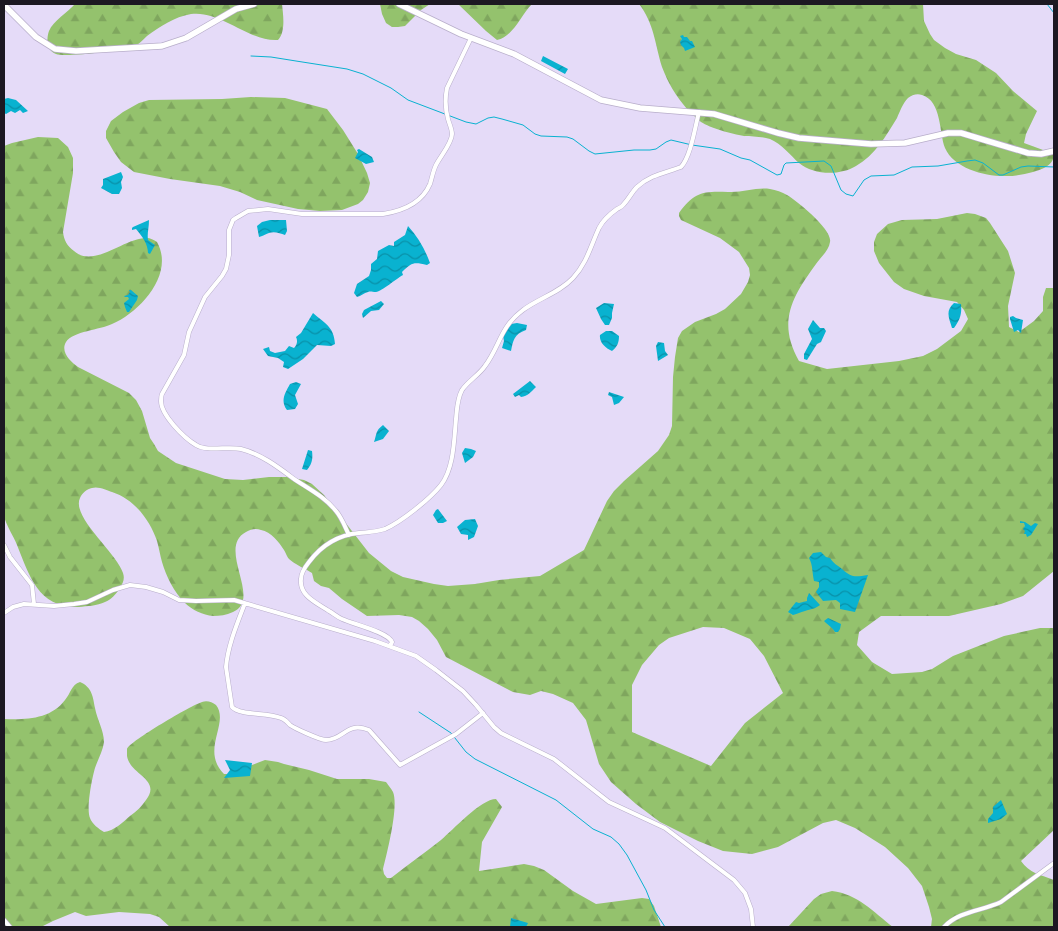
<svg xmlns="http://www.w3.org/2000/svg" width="1058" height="931" viewBox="0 0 1058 931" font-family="'Work Sans',sans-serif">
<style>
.forest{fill:url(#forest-firs);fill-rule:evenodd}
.water{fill:url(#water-waves)}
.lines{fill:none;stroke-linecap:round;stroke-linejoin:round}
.stream{stroke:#09b2d0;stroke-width:1}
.street-casing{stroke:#b8aeca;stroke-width:5}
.secondary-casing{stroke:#b8aeca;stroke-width:7}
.street{stroke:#fff;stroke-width:4}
.secondary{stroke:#fff;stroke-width:5.5}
</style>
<defs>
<pattern id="forest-firs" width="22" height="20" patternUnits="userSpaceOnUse" patternTransform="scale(1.25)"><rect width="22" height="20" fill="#94c26d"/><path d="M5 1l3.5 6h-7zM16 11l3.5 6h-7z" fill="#7fa65e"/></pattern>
<pattern id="water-waves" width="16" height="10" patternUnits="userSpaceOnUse" patternTransform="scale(1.25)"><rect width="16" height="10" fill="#09b2d0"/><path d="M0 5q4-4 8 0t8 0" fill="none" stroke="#0990a8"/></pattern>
</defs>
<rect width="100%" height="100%" fill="#e5dbf8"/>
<!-- forest -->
<path class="forest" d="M75,4H282C283,14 286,32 278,40C249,42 221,10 191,14C174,17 161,26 147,36C143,40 137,46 132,47C121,50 65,58 56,54C47,51 46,39 49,31C53,21 68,12 75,4Z
M380,4H430L421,10L405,26L398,27H392L386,23L382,14Z
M458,4H532C521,15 513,37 497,40L486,31Z
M639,4H923L924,21L930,34L934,40L945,48L956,54L976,60L996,73L1013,91L1037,111L1026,134L1024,143L1054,154C1054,165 1043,169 1033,172C1025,174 1016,176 1007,176C987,177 954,169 945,148C939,133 942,101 922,95C917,93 912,95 908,98C903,103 900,111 897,118C886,136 875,155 856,166C840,176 813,175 799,163C790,155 782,144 770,139C761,136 752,137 744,136C732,134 710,128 701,122C696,118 691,113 687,109C676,96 668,83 662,67C655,44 654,23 639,4Z
M251,97L285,98L327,109L343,130L358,154L367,173L370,183L368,192L363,200L358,204L342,210L320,211L298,209L257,200L240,192L220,186L170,179L134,172L121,162L114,152L106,138V131L111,121L123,112L139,103L149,100L222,99Z
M38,137L58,138L68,147L73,158V173L63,232C64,240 67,246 74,251C94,269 125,237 147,238C150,238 154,240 157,242C175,274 140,312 112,324C100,330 73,331 66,342C60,352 71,362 78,367L129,393L136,400L142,411L150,438L154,444L158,451L176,463L225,479L243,480L269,477H287L304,480L312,484L324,495L369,553L391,571L403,577L434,584L448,586L475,584L499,580L540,576L584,550L607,501L614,491L624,481L658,451L669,435L672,426L673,377L675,357L678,338L682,331L695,322L716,314L725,309L741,294L748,282L750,275L749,268L739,252L720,238L681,220L679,216V213C694,192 703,191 728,192C742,193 756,187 770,189C776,190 782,192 787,195C797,201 833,230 830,242C829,250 821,257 816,264C792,297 777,322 799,361L827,369L899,361L923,356L937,349L961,331L968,319L964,310L957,302L924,296L904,289L894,282L879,263L874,251V242L877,234L888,224L902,220L937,219L967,213L975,214L986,218L990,223L1008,251L1015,273L1008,306L1009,327L1019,332L1034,321L1043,311V297L1046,288H1054V571L1023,596L1001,604L949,616H881L859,632L857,645L872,662L892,674L922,672L932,669L953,656L1004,636L1040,628H1054V830L1021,861C1029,873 1041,875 1054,880V927H931L932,919L929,907L922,886L908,868L885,847L855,828L836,820L823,823L778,847L752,854L723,851L698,841L660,822L636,804L611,782L599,764L586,720L573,703L553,694L541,691L530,695L513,692L446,657L437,640L428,629L419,621L412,617L399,615L367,616L342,599L329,588L321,586L314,581L312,573C306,569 294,564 289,559C287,557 286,553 284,550C279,542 271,532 261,530C256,528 251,529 246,532C216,548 263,599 233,612C226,615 220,616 213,616C203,615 192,610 185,603C174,592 166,576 162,562C160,555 159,548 157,541C150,520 134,499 112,492C107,490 98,486 92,488C87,489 82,493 80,498C71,517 117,553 123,573C125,579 123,583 120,588C116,594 111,600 105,602C97,606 87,606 79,607C38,608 30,577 17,545C14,537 6,525 4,516C2,509 4,498 4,490C4,465 4,441 4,416C4,326 4,236 4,146L12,143ZM703,627L724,628L750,639L764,656L783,693L745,723L711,766L632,732V685L642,665L659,645L669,638Z
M80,682C92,687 93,697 95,708C97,719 104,731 104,742C103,751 98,759 95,768C92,778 86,809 90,818C92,824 99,829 104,832C114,831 123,822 130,816C137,811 142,806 146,800C162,779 130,775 127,756C127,755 127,750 127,749C130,741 192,705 202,702C207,700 212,702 216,705C230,723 200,750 224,774H228L265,760L278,762L284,764L309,770L337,779H369L386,782C388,785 391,788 393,792C399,806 387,853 383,869L384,874L387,878H391C407,865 425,853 441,840C453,830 481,799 496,799L502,807L482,842L479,871L524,864L534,866L544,870L573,891L596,904L642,898L649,899L654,906L661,927H170L159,917L150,914L119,912L86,916L75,912L53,921L41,927H4V719C26,720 51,719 65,700C71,693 71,685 80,682Z
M832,891C858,894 873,912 893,927H788L814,899L821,894Z"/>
<!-- water -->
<path class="water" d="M683,35L684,37H687L690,41H692L695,47L685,51L684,48L681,45L680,42L682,39L680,36Z
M543,56L568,69L565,74L541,61Z
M8,98L16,100L28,111L23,113L20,110L15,113L11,111L6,114L4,113V99Z
M359,149L372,157L374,162L366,164L355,158L358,152L357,150Z
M121,172L123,177L121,182L122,188L119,194H112L101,188L103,185V179Z
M149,220C149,228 147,233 148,240L155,245L150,254L148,253C148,244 142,236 136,229L132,230V228L133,227Z
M270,220H286L287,231L285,235C280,233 274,231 269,233C265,234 264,236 259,237L257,226L262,222Z
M408,226C418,237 425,249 430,263L427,265C414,262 412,262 402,272L403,275C396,279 382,291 376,292C372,292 371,291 368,292C364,293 361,296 357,297L354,293L357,284L369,276L371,270V264L377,259L378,251L389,245L394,246V242L405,235Z
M129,290H131L138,296L137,300L129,312H127L125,307L124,303L129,299L128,297H125L124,296L128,295L130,292Z
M381,301L384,304L379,310L371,311L363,318L362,314L364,310Z
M604,303L614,304L612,313V318L609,325H605L601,319L596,308Z
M954,303L961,304C962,314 960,320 954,328H952C949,318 945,311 954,303Z
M313,313C324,323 334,326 335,344L331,346L317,345L303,359L288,369L283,367L284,362L278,358L268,356L263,349L269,347L270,351L275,353L285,351L289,346L294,348C297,345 298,341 296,337L301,333Z
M1013,316L1016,318L1023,320L1021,333L1018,330L1014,332L1010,319V317Z
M813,320L820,328H824L826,331L821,342L817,344L807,360L804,359V354L812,339L808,329Z
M517,323L527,325L526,330C514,334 513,341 511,351L502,348L504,341L503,336L511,324Z
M606,331H612L619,336C619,343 617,347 612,351C605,348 599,342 600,335Z
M658,342L664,343L665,351L668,355L658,361L656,346Z
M530,381L536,387C531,392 528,396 521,397L519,395L515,397L513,394Z
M296,382L301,384L295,395L298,404L295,409L287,410C280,401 285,393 290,384Z
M609,392L624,397L619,403L614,405L612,397L608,395Z
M383,425L389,431L383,439L374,442C377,434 375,431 383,425Z
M465,448L471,449L476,451L473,457L465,463L462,453Z
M308,450L312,451C313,459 312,464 307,470L302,469Z
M438,509L447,521L443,523H438L433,515L436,510Z
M475,519L478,526L474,537L468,540V535L461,534L457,527L465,520Z
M1020,521L1025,522L1031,526L1035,523L1038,524L1031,535L1027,537L1026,534H1024L1025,531L1023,529L1025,526L1024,523H1020Z
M821,552L826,557L830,558C834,564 836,564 842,569C852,578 855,577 868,575L855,612L840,609V603L836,600L823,601L816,592L819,587V582L814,581C812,573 813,565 809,558L813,553Z
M809,593L820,605C815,609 811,609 805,611C800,612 798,614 793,615L788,612L796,602L799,603L807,601V598Z
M828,618L841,624L840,629L838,632H835C832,627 828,625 824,621Z
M225,760L252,763L250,776L224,778L230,770Z
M1001,800L1007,814L1001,819L988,823V819L993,813V807Z
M511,918L528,923L526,927H510Z"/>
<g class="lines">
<!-- stream -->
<path class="stream" d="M1047,4L1054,13
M251,56L271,57L296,61L347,69L363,74L391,88L408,100L466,122L476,124L488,118L494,117L502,119L523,125L535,134L541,136L567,137L573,139L589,151L595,154L634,150H650L656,149L666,142L671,140L692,145L720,149L741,158L750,160L777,175L781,174L784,165L786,163L824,161L831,166L841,190L846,194L853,196L864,180L871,176L894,175L912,167L938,166L967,161L975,160L983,163L999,175H1003L1021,167L1028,166L1054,167
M419,712L451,733L466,752L475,759L556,800L593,829L611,837L619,844L627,855L646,890L654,910L665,927"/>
<defs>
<path id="street" d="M349,535C345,527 342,518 336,511C325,497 309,489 294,479C278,467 261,454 241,449C228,446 207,452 196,445C184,438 161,415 161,401C161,398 161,396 162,394L184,355L189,332L205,297L222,276L226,269L229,255V230L233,220L236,218L248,211L268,209L302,214H383C402,211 422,203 430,184C432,178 433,171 436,165C440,157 452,143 452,134C452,129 449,123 448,119C445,108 445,98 447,88L471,38
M4,545L10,557L32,585L34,604
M245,603C237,624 228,645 226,667L232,707C241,716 267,712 281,718C285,719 287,722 290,725C294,728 320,740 326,740C344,740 346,721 369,730L400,765L456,734L483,713
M4,613L13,607L24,604L54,606L74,604L87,602L113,590L130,585L146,587L163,592L179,600L196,601L234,600L375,641L416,656L436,670L463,691L476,705L494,727L501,733L554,759L609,802L665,828L734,880L745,893L751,909L753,927
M390,646L392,642C388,632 353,624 342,619C337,617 333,613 329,611C317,603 299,596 301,579C301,573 305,567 309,562C321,546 338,535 359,533C368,532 376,532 385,529C401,522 430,499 441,485C454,468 454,440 456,419C457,409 457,399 462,390C468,381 479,375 485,366C500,346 500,327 523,310C539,298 559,293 573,278C587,263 591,245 599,228C603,220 610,214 617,209C619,208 622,207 623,205C628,200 632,192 637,187C650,175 665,173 681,167C691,156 695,127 699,112
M4,920L10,927
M944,927C959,911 982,911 1001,902L1054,863"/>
<path id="secondary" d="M399,4L461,34L514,54L601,100L640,108L714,114L778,133L799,138L871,144L905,143L948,133H961L1028,153L1041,154L1054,151
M4,5L36,37L55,49L76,51L162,46L186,38L236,9L254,4"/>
</defs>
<!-- street casing -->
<use href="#street" class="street-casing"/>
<!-- secondary casing -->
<use href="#secondary" class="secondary-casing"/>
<!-- street -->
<use href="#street" class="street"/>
<!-- secondary -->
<use href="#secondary" class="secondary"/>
</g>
<!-- border -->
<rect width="1058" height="931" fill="none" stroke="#1c1822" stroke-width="10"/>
</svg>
